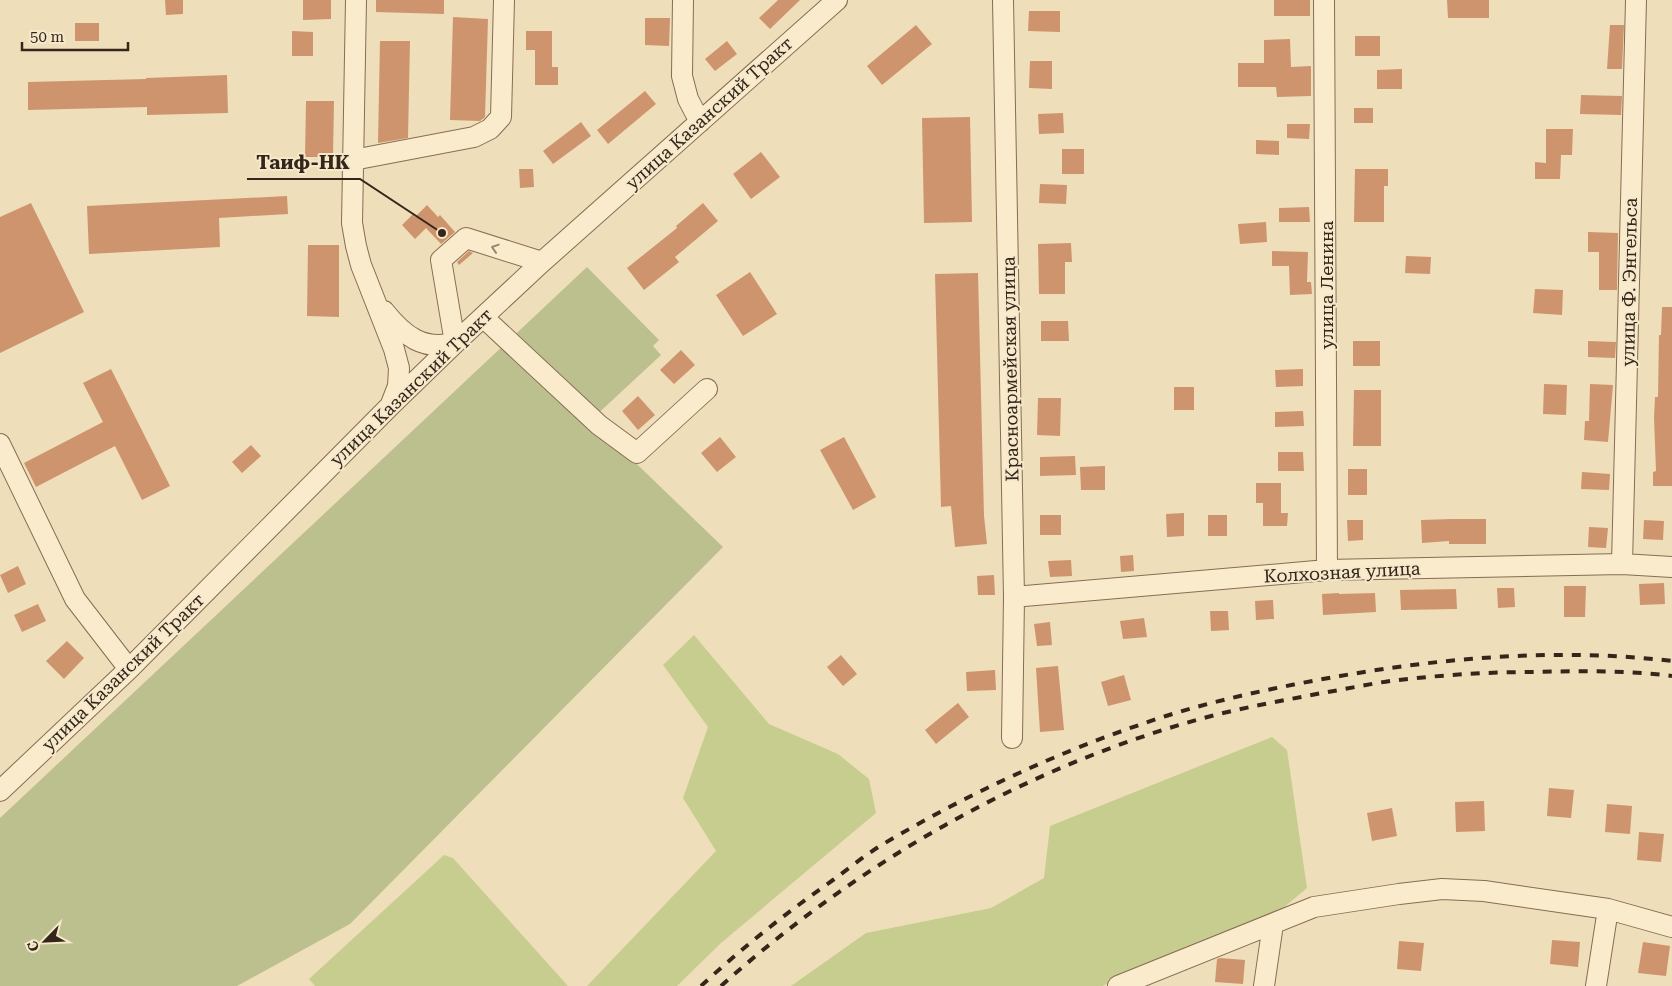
<svg xmlns="http://www.w3.org/2000/svg" width="1672" height="986" viewBox="0 0 1672 986" font-family="'Roboto Serif',serif">
<style>
.green{fill:#c7cc8f}
.cemetery{fill:#bcc08f}
.building{fill:#ce946e}
.lines{fill:none;stroke-linecap:round;stroke-linejoin:round}
.minor-casing{stroke:#866d54;stroke-width:22}
.minor{stroke:#faebcd;stroke-width:20}
.rail{stroke:#34261a;stroke-width:4;stroke-dasharray:9 9;stroke-linecap:butt}
.oneway{stroke:#978874}
.labels{text-anchor:middle;dominant-baseline:central;stroke-width:4;stroke-linejoin:round;paint-order:stroke}
.street-label{font-size:18px;fill:#34261a;stroke:#f6e8ca}
.leader{fill:none;stroke:#34261a;stroke-width:2}
.callout-dot{fill:#34261a;stroke:#f6e8ca;stroke-width:2}
.callout-label{font-size:19px;text-anchor:middle;font-weight:bold;fill:#34261a;stroke:#f6e8ca;stroke-width:4;stroke-linejoin:round;paint-order:stroke}
</style>
<rect width="100%" height="100%" fill="#efdeba"/>
<!-- green -->
<path class="green" d="M694,635L769,724L838,754L869,779L876,813L721,943L677,986H587L716,851L683,798L708,727L663,665Z
M1272,737L1287,750L1307,888L1271,918L1102,986H791L866,933L991,908L1044,878L1050,826Z
M444,855L453,858L568,986H315L309,979Z"/>
<!-- cemetery -->
<path class="cemetery" d="M587,267L659,340L653,346L661,355L591,420L723,547L350,924L237,986H0V818Z"/>
<!-- building -->
<path class="building" d="M165,0H183V14L166,15Z
M303,0H331V19L303,20Z
M376,0H444V14L376,12Z
M778,0H800L770,29L759,18Z
M1274,0H1310V16H1274Z
M1447,0H1489V18H1448Z
M1029,11H1060V32L1028,31Z
M453,17L488,19L485,117L480,121L450,120Z
M645,18H670L669,46L645,45Z
M75,23H99V41H75Z
M916,25L932,44L882,85L867,66Z
M1610,25H1624L1622,69H1607Z
M292,31L313,32V56H292Z
M526,31H552V67H558V85H535V50H526Z
M1355,36H1380V56H1355Z
M1290,39L1291,67L1311,66V96L1277,97L1276,87H1238V63H1264V40Z
M380,41H410L408,138L378,143Z
M727,41L737,54L715,71L705,59Z
M1030,61H1052V89L1029,88Z
M1402,69V89H1377V70Z
M227,75L228,113L147,115V107L28,110V82L146,79V78Z
M645,91L656,104L608,144L597,130Z
M1581,95L1622,96L1621,115L1580,114Z
M306,101H334L333,157H305Z
M1354,108H1373V123H1354Z
M1063,113L1064,133L1039,134L1038,114Z
M970,117L972,222L924,223L922,118Z
M581,122L591,136L553,164L543,151Z
M1287,124H1310L1309,139L1287,138Z
M1546,129H1573L1572,155H1561L1560,179H1535V162L1546,163Z
M1256,140L1279,141V155L1256,154Z
M1062,149H1084V174H1062Z
M761,152L780,177L751,199L733,174Z
M519,169H533L534,187L520,188Z
M1355,169H1388V186H1384V222H1354Z
M1040,184L1067,185L1066,204L1039,203Z
M287,196L288,214L219,218L220,247L89,254L87,206Z
M31,203L84,312L0,353V217Z
M703,203L718,221L675,257L679,262L644,290L627,268L677,228L676,226Z
M427,205L438,217L440,215L455,232L441,244L426,228L415,239L402,225L413,214L415,217Z
M1309,207L1310,222H1279V208Z
M1266,222L1267,242L1240,244L1238,224Z
M1588,232L1618,233L1617,290H1599V252H1588Z
M1071,243L1072,262H1065V294H1039L1038,244Z
M308,245H339V317L307,316Z
M469,251L473,253L459,265L457,262Z
M1272,251L1308,252L1307,282H1311L1312,294L1290,295L1289,266H1272Z
M1406,256L1431,257L1430,274L1405,273Z
M750,272L777,314L743,336L716,295Z
M978,273L984,516L987,544L955,547L951,506L941,507L935,274Z
M1535,289L1563,290L1562,315L1533,313Z
M1662,307H1672V486H1653V472L1656,471L1654,418L1655,397H1658L1659,335H1661Z
M1041,321H1068L1069,341H1041Z
M1353,341H1380V366H1353Z
M1588,341L1616,342L1615,358L1588,357Z
M681,350L695,365L674,384L660,370Z
M111,369L170,486L142,500L115,446L36,487L24,463L103,422L83,383Z
M1303,369V386L1276,387L1275,370Z
M1544,384L1567,385L1566,415L1543,414Z
M1590,384L1613,385L1608,442L1584,440L1585,421H1589Z
M1174,387H1194V410H1174Z
M1354,390H1381V446H1353Z
M638,396L655,415L638,430L622,411Z
M1038,398H1061L1060,436L1037,435Z
M1303,411L1304,426L1275,427V412Z
M720,437L736,457L717,472L701,453Z
M844,437L876,497L853,510L820,450Z
M251,445L261,456L242,473L232,462Z
M1278,452H1303L1304,471H1278Z
M1075,456L1076,475L1040,476V457Z
M1105,466V490H1081L1080,467Z
M1348,469H1367V495H1348Z
M1582,472L1610,474L1609,490L1581,489Z
M1256,483H1281V513H1288L1287,526H1263V503H1256Z
M1184,513V536L1167,537L1166,514Z
M1040,515H1061V535H1040Z
M1208,515H1227V536H1208Z
M1451,519H1486V544H1449V541L1422,543L1421,520Z
M1347,520H1363V540L1348,541Z
M1644,520L1664,521L1663,540L1643,539Z
M1589,527L1608,528L1606,548L1588,547Z
M1133,555L1134,571L1121,572L1120,556Z
M1071,560L1072,576L1050,577L1048,561Z
M18,566L26,584L8,593L0,575Z
M994,575L995,595H978L977,576Z
M1664,583L1665,604L1640,605L1639,584Z
M1564,586H1586L1585,617H1564Z
M1497,588H1514L1515,607L1498,608Z
M1456,589L1457,609L1401,610L1400,590Z
M1339,593V594L1375,593L1376,612L1323,615L1322,594Z
M1273,600L1274,619L1256,620L1255,601Z
M38,604L46,621L22,632L14,615Z
M1210,611H1228L1229,630L1211,631Z
M1144,618L1147,637L1123,639L1120,621Z
M1050,622L1052,645L1037,646L1034,624Z
M67,641L84,658L64,679L46,661Z
M841,655L857,674L843,686L827,667Z
M1058,666L1064,730L1040,732L1036,668Z
M995,670L996,690L967,691L966,672Z
M1124,675L1131,700L1108,706L1101,682Z
M958,703L969,717L936,744L925,730Z
M1549,788L1574,790L1571,818L1547,816Z
M1484,801L1485,831L1456,832L1455,802Z
M1607,804L1632,806L1630,834L1605,832Z
M1392,808L1397,836L1372,841L1367,813Z
M1639,832L1664,834L1661,862L1637,860Z
M1552,940L1580,942L1578,967L1550,964Z
M1399,941L1424,943L1421,971L1397,969Z
M1643,942L1670,946L1666,976L1638,973Z
M1220,958L1245,960L1243,984L1215,982L1217,959Z"/>
<g class="lines">
<defs>
<path id="minor" d="M356,0L352,223L356,246L361,265L394,349L399,368L398,386L391,404
M683,0L682,76L688,99L700,122
M1003,0L1014,597L1012,738
M1324,0L1327,570
M353,160L474,137L490,129L501,117L504,0
M384,311C404,336 423,351 455,343L441,260L466,238L542,262
M483,317L599,425L637,453L707,389
M0,444L75,599L129,669
M1622,564L1636,0
M1014,597L1327,570L1622,564L1672,567
M0,791L129,669L390,406L455,343L542,262L837,0
M1118,986L1314,907L1399,894L1442,889L1484,891L1608,909L1672,927
M1264,986L1273,924
M1596,986L1608,909"/>
</defs>
<!-- minor casing -->
<use href="#minor" class="minor-casing"/>
<!-- minor -->
<use href="#minor" class="minor"/>
<!-- rail -->
<path class="rail" d="M701,986C742,948 786,913 833,880C848,869 864,856 880,846C962,797 1049,756 1139,725C1204,702 1272,688 1340,676C1449,657 1562,648 1672,661
M721,986C857,864 1023,768 1200,719C1240,708 1281,701 1322,693C1347,689 1373,683 1398,680C1443,675 1488,672 1532,672C1579,671 1626,670 1672,676"/>
</g>
<!-- one-way arrows -->
<defs><path id="oneway-chevron" d="M-2-3.5L2.5 0L-2 3.5" fill="none" stroke-width="1.6" stroke-linecap="round" stroke-linejoin="round" transform="scale(1.25)"/></defs>
<use class="oneway" href="#oneway-chevron" transform="translate(495 248) rotate(-162)"/>
<g class="labels">
<!-- street labels -->
<g class="street-label">
<text transform="translate(709 113) rotate(-42)">улица Казанский Тракт</text>
<text transform="translate(1629 282) rotate(-89)">улица Ф. Энгельса</text>
<text transform="translate(1326 285) rotate(-90)">улица Ленина</text>
<text transform="translate(1010 369) rotate(-91)">Красноармейская улица</text>
<text transform="translate(411 387) rotate(-44)">улица Казанский Тракт</text>
<text transform="translate(1342 572) rotate(-3)">Колхозная улица</text>
<text transform="translate(123 672) rotate(-44)">улица Казанский Тракт</text>
</g>
</g>
<!-- callouts -->
<path class="leader" d="M442 233L360 179H247"/>
<circle class="callout-dot" cx="442" cy="233" r="5"/>
<g class="callout-label">
<text x="303" y="169">Таиф-НК</text>
</g>
<!-- north arrow -->
<g transform="translate(45 941) rotate(246)" stroke="#f6e8ca" stroke-width="4" paint-order="stroke">
<path d="M0-4L9 19L0 12L-9 19Z" fill="#34261a"/>
<text y="-8" font-size="14" font-weight="bold" text-anchor="middle" fill="#34261a">С</text>
</g>
<!-- scale -->
<path d="M22 42v8h106v-8" fill="none" stroke="#34261a" stroke-width="2.5"/>
<text x="30" y="42" font-size="15" fill="#34261a" stroke="#f6e8ca" stroke-width="4" paint-order="stroke">50 m</text>
</svg>
